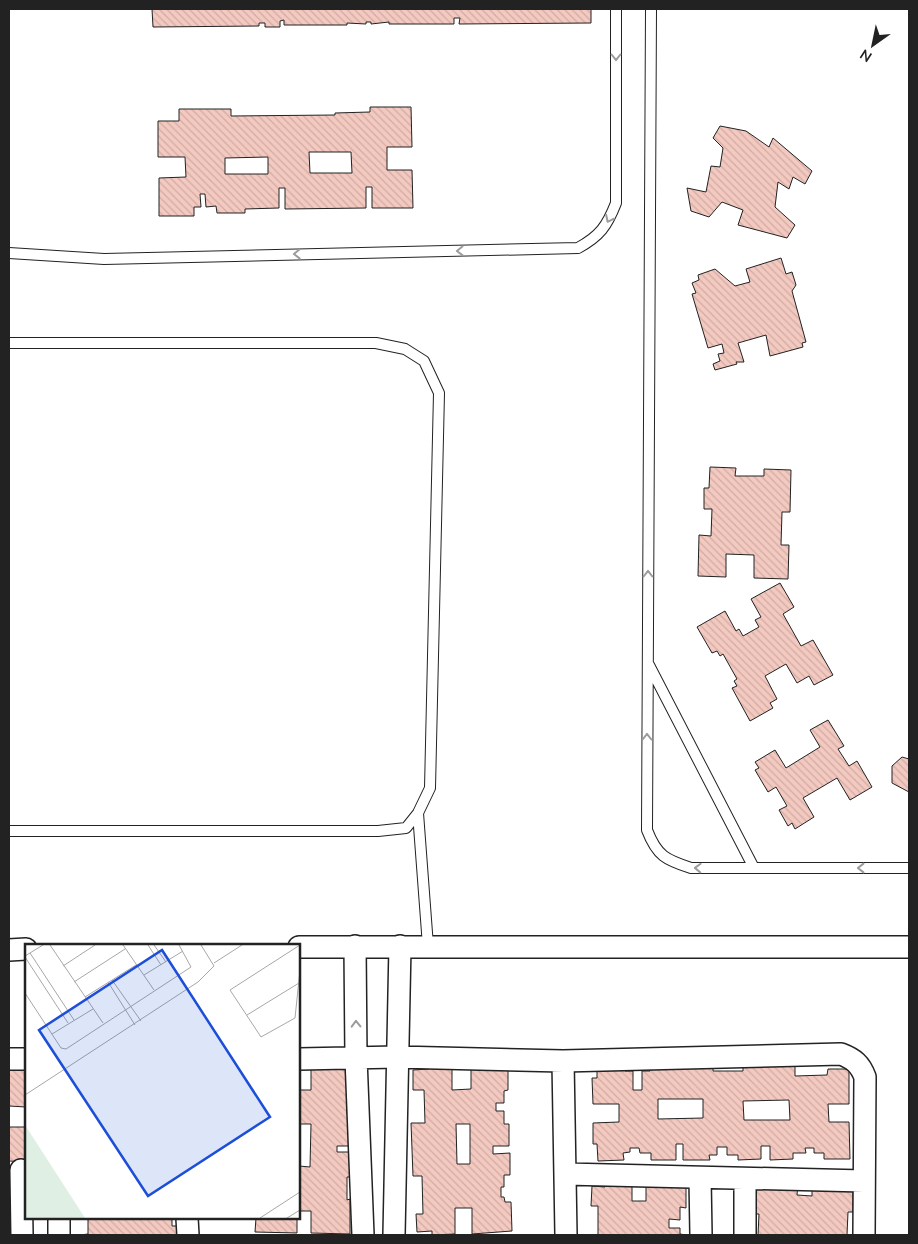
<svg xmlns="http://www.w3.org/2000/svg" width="918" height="1244" viewBox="0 0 918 1244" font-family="Mulish,sans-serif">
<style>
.building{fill:url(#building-back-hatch);stroke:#222;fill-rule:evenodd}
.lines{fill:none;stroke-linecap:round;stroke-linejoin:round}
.lane-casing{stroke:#222;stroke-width:12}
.street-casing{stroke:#222;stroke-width:24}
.lane{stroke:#fff;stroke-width:10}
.street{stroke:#fff;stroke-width:21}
.oneway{stroke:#9c9c9c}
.inset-road{fill:none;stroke:#a7a7a7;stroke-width:1}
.view{fill:#1d4ed8;fill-opacity:0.15;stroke:#1d4ed8;stroke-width:2.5}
.inset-edge{fill:none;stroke:#222;stroke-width:2.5}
</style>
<defs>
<pattern id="building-back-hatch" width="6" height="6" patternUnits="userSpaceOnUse" patternTransform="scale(1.25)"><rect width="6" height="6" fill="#f3c9c0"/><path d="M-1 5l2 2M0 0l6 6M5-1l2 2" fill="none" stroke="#d0aca5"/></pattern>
</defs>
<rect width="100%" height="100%" fill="#fff"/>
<!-- building -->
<path class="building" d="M152,9H591V23L459,24L460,18H454V24H389V22L371,24V22H366V24L347,23V25H284V20L280,21V27H265V23H259V26L153,27Z
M370,107H411L412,147H387V170H412L413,208H372V187H366V208L285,209V188H279V208L245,209V213H217L216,206L206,207L205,194H200L201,207H194V216H159V178L186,177L185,157H158V121H179V109H231V116L335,115V113L370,112ZM309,152H351L352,173H310ZM268,157V174H225V158Z
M720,126L746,131L769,147L773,138L812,171L805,184L793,177L789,189L778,182L775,207L795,225L787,238L738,225L743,210L722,202L709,217L691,211L687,188L706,192L711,166L720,167L723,148L713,138Z
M781,258L786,274L792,272L796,285L792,291L806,342L802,343L803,347L770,356L766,335L738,343L744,362H736L737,364L715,370L713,364L720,361L718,354L724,353L722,344L708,348L692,294L696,293L692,283L699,280L698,275L715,269L735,286L750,282L746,269Z
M710,467L736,468L735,476H764V469L791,470L790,512H782L781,545H789L788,579L754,578V555L726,554V577L698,576L699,535L711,536L712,509H704V488H709Z
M780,583L794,607L783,614L801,646L813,640L833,675L814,685L809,676L797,683L786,664L765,676L777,699L770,703L773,708L750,721L732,688L737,686L734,681L737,679L723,654L720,656L717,651L712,653L697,627L725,611L736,631L739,629L743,636L759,627L755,620L761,617L751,599Z
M828,720L844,746L838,749L849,766L857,761L872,787L850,800L837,778L803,798L814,817L795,829L792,823L788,826L779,810L787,806L776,787L768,792L755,770L759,768L755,762L775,750L786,768L820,747L810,730Z
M902,757L909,759V792L892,783V766Z
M471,1062L508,1068V1090L504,1091V1103H496V1111H504V1124H509V1146H493V1154L510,1153V1175H504V1187H501V1197H504L505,1202H511L512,1231L472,1234V1208H455V1234L432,1235V1231L417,1232L416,1214H423L422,1176H413L411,1123H425L424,1090H413V1070L429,1069V1063H452V1090L471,1089ZM456,1124H470V1164H457Z
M597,1062H624L625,1071H633V1090H642V1071H650V1063H713V1071H743V1063H795V1076L827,1075L828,1069H849V1104H828L829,1122H849L850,1159H824V1153H814V1148H805L806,1153H793V1159L770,1160V1146H761V1159L738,1160V1155H727V1147H717V1155H709L710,1160H683V1144H676V1160H651V1153H640L639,1148H630V1152L623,1153L624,1160L598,1161L597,1144H593V1123L619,1122V1104H593L592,1078H597ZM658,1099H703V1118L658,1119ZM789,1100L790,1120H744L743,1101Z
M311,1063H330V1069L352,1070L348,1092L347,1114H352L351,1146H337V1152H351V1177H347V1200L350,1199V1234L311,1233V1211H299V1166L310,1167L311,1124H299V1090H311Z
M9,1065H26V1107L9,1106Z
M9,1127H26V1162L9,1161Z
M605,1178L632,1179V1201H646V1179L686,1185V1208L680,1207V1220L669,1219V1228H680V1234L686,1235H598V1206H591L592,1186L605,1187Z
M798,1183L797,1195L812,1196V1183L853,1184V1212H848L847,1235H758L759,1214H751V1186Z
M88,1218H172V1226H178V1235H80L88,1234Z
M256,1218H297V1233L255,1232Z"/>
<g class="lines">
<defs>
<path id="lane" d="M651,9L647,830C657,856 666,860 691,868H909
M9,253L104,259L578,248C600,236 607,226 616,203V9
M9,343H376L405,349L424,361L439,393L430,788L418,813L406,828L378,831H9
M649,665L754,868
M418,813L428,946"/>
<path id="street" d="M355,946L356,1058L363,1235
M299,947H909
M9,950L26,949
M9,1059H26
M299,1059L397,1057L563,1061L841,1054C854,1059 860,1064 865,1077L864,1235
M563,1061L566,1235
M21,1170L22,1235
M566,1174L864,1181
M700,1178L701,1235
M745,1179V1235
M59,1218V1235
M187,1218L188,1235
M394,1235L400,946"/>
</defs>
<!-- lane casing -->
<use href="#lane" class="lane-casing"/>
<!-- street casing -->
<use href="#street" class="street-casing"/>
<!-- lane -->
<use href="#lane" class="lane"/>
<!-- street -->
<use href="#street" class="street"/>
</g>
<!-- one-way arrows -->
<defs><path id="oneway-chevron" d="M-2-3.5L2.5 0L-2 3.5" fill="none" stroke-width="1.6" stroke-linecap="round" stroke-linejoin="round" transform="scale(1.25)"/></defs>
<g class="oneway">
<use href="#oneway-chevron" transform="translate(616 57) rotate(90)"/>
<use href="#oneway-chevron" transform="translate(609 219) rotate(116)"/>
<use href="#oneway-chevron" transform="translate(460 251) rotate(179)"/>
<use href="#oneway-chevron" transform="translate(297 254) rotate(179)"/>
<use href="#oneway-chevron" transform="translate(648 574) rotate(-90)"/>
<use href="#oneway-chevron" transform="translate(647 737) rotate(-90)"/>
<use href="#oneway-chevron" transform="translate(698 868) rotate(-178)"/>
<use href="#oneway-chevron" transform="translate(861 868) rotate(180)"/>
<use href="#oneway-chevron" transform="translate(356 1024) rotate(-91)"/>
</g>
<!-- overview -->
<g transform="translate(25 944)">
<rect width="275" height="275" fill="#fff"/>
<path d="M0,181L60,274H0Z" fill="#e0efe3"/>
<path class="inset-road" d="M25,1L78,79M98,1L129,46M123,1L136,21M129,1L141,18M275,1L205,46L236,93L270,74L275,26M5,9L49,76M0,12L18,1M0,13L43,79M189,19L217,1M38,22L70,1M119,31L158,7M87,36L116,77M49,38L100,5M83,38L110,81M0,49L36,104L41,105L166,23L154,1M60,53L111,21M222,71L274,39M27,90L68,65M0,151L173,38L189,22L176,1M235,274L275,248M262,274L275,266"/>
<path class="view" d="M137,6L245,173L123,252L14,86Z"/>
<rect width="275" height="275" class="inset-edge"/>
</g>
<!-- border -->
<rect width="918" height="1244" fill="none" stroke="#222222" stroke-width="20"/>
<!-- north arrow -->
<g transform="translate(873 45) rotate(213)" stroke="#ffffff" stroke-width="4" paint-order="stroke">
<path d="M0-4L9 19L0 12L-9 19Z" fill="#222222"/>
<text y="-8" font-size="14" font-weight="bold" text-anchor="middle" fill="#222222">N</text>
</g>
</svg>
